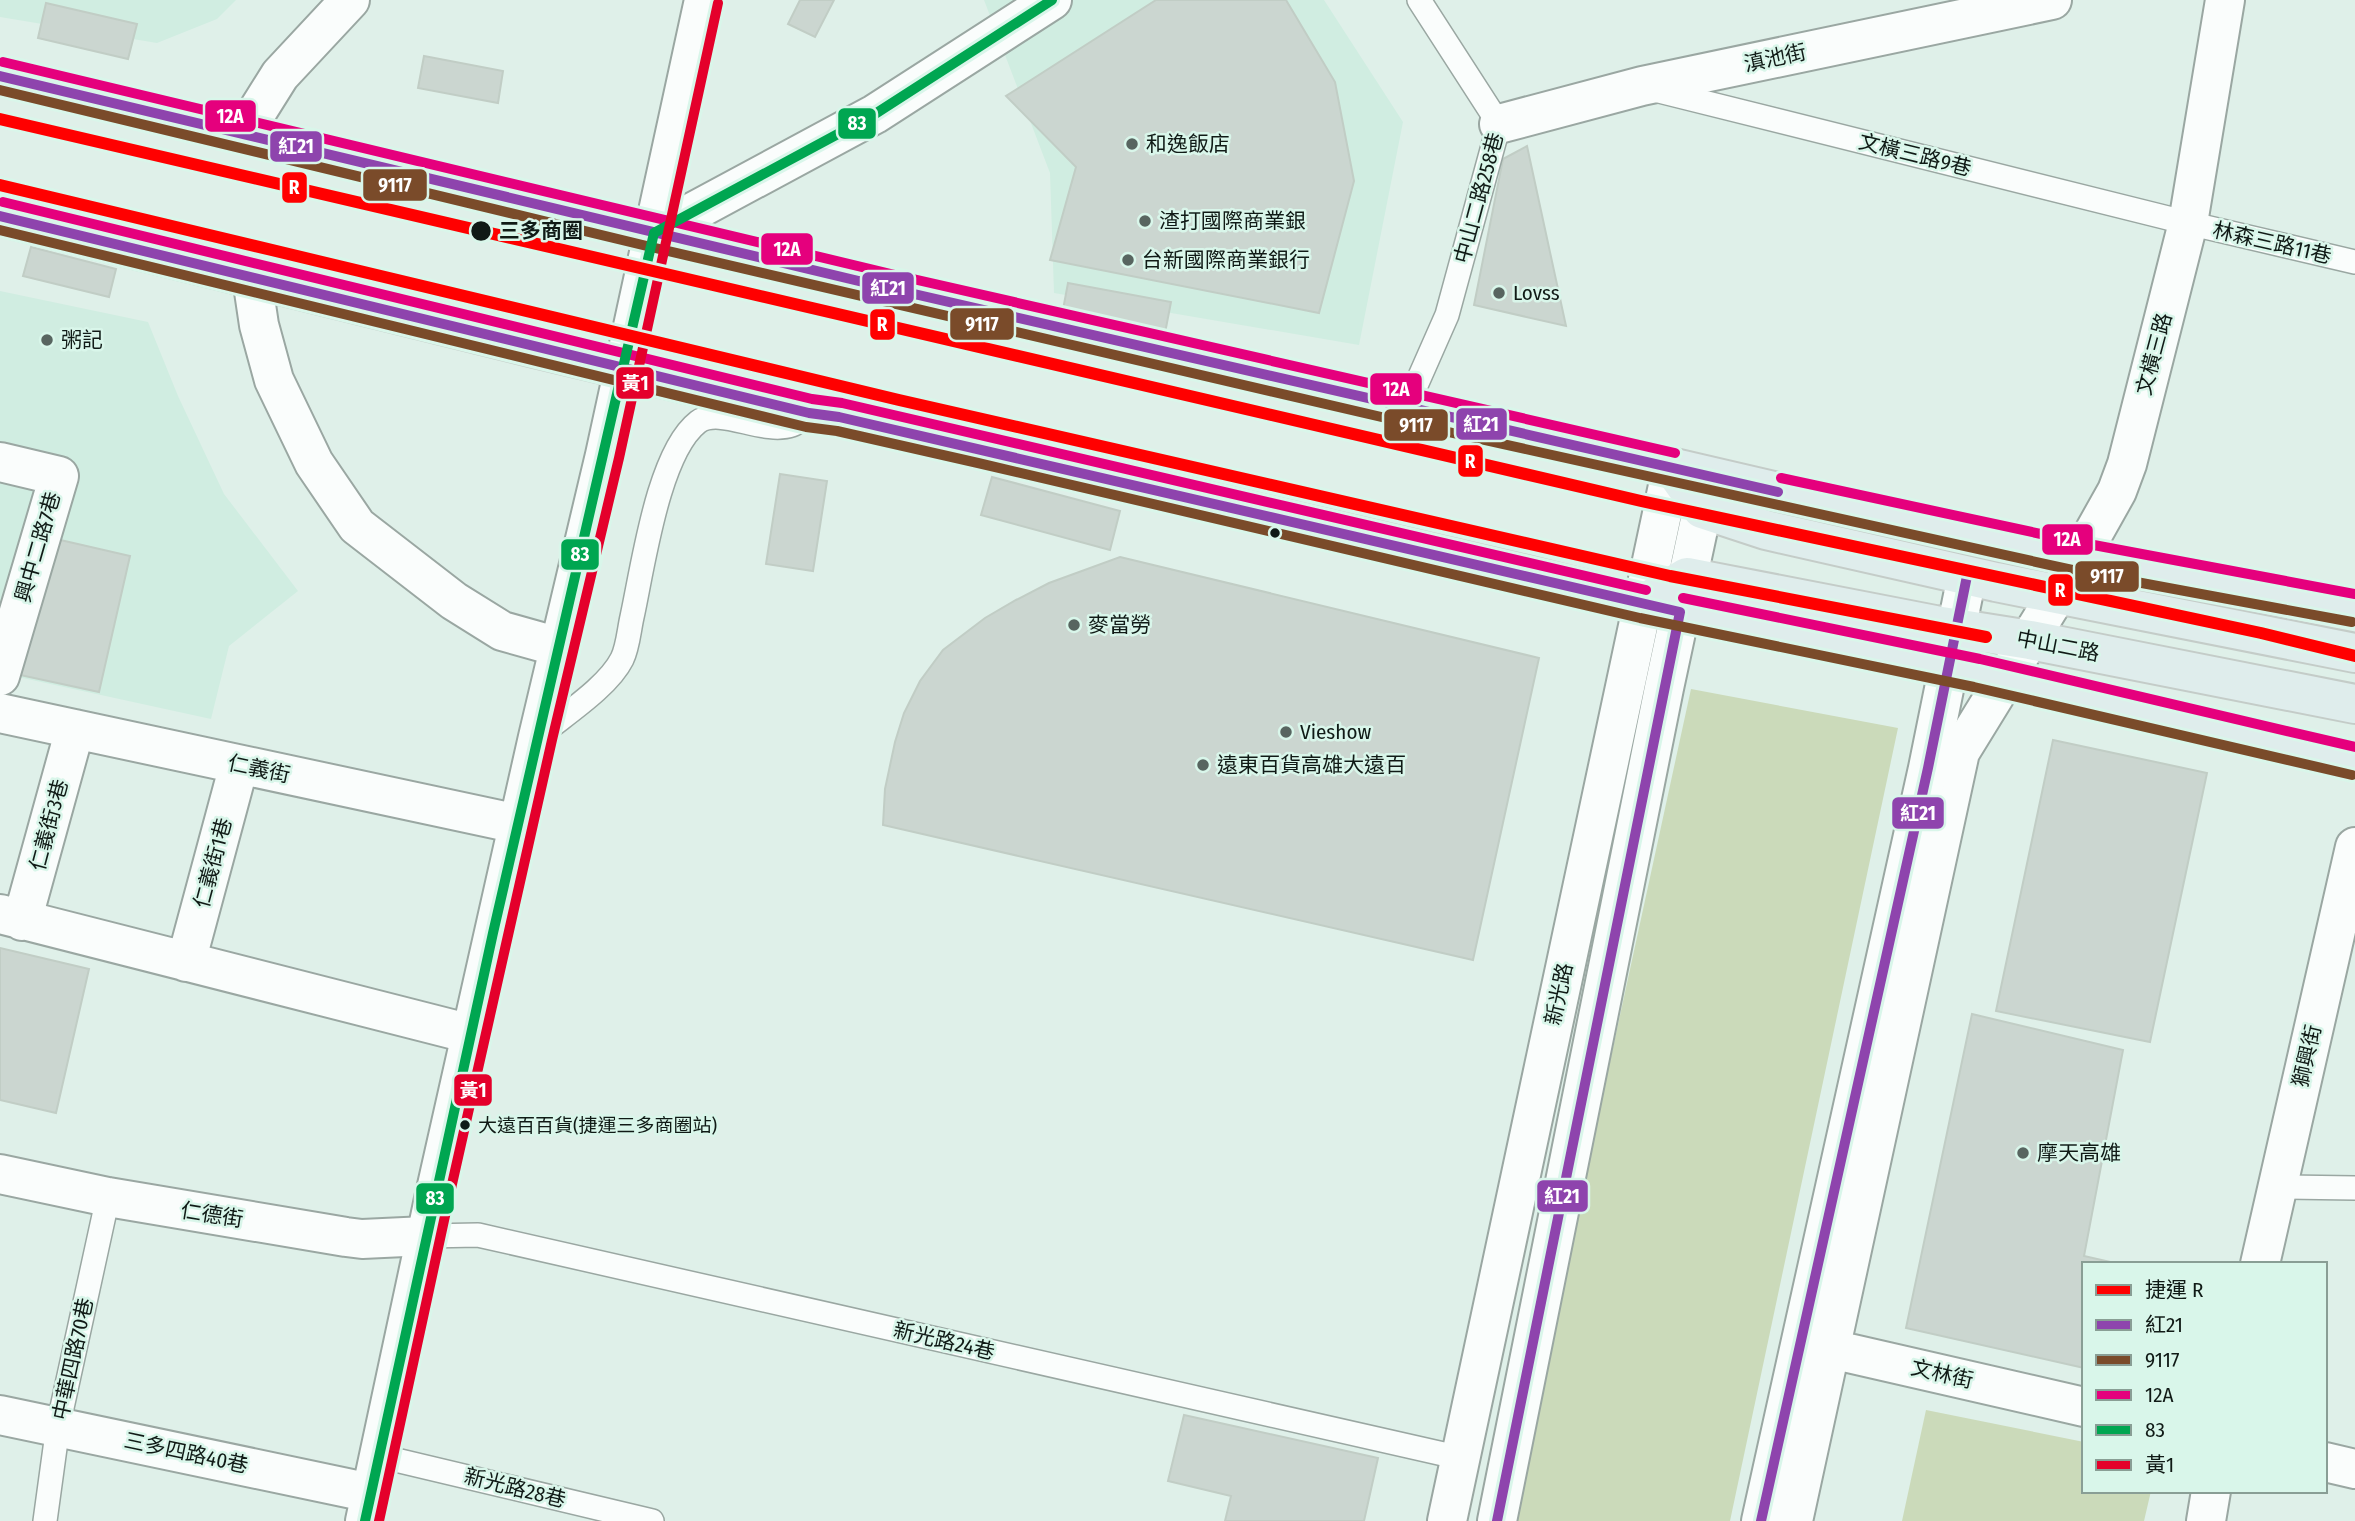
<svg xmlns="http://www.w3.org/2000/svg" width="2355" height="1521" viewBox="0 0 2355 1521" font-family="'Fira Sans Condensed','Noto Sans TC',sans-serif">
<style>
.built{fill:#d0ede1}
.green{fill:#cbdaba}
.building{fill:#cbd6d0;stroke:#c1cdc5;stroke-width:2}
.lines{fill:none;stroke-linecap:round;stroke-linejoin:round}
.service-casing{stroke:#9aa7a2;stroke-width:26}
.minor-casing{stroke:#9aa7a2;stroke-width:42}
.tertiary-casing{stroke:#9aa7a2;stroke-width:42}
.primary-casing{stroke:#c4ccc8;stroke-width:42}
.service{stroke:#fafdfc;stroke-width:23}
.minor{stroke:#fafdfc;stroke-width:38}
.tertiary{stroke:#fafdfc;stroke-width:38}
.primary{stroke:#dfedec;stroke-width:38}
.bus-1-casing{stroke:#d9f6ea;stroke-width:16}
.bus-2-casing{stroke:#d9f6ea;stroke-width:16}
.bus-3-casing{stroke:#d9f6ea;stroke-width:16}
.bus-4-casing{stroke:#d9f6ea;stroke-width:16}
.bus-5-casing{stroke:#d9f6ea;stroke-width:16}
.bus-1{stroke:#8e44ad;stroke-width:10}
.bus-2{stroke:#7a4b2a;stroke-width:10}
.bus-3{stroke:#e5007d;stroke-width:10}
.bus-4{stroke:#00a651;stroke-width:10}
.bus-5{stroke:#e4002b;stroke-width:10}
.metro-1-casing{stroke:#d9f6ea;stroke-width:18}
.metro-1{stroke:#f00;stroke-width:12}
.poi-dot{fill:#586560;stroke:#d9f6ea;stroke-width:2.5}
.stop-dot{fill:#101a16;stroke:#d9f6ea;stroke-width:2.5}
.labels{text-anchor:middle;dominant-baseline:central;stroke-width:5;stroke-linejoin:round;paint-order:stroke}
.bus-label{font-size:19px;fill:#101a16;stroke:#d9f6ea;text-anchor:start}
.street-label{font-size:21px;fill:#101a16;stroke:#d9f6ea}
.poi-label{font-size:21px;fill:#101a16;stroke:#d9f6ea;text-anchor:start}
.stop-label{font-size:21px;font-weight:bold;fill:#101a16;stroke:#d9f6ea;text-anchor:start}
.line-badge{stroke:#d9f6ea;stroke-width:2.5}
.badge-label{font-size:19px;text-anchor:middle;font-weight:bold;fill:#fff}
</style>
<rect width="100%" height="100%" fill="#dff0e9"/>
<!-- built -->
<path class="built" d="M0,0H236L217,19L157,43L0,17Z
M984,0H1324L1403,122L1359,345L1054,293L1050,173Z
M0,291L148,322L178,396L224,494L298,591L229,646L211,719L0,673Z"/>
<!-- green -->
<path class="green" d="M1691,689L1898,728L1730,1521H1510Z
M1926,1410L2084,1442V1491H2151L2144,1521H1902Z"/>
<!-- building -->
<path class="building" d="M800,0H834L815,37L788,24Z
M1156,0H1286L1335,82L1354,181L1319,313L1050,260L1076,167L1006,96Z
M46,3L137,24L128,59L38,38Z
M424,56L503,71L498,103L418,88Z
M1527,146L1566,326L1474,305L1503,159Z
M31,247L116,269L109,297L23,276Z
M1068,283L1171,302L1165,333L1062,315Z
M780,474L827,481L813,571L766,564Z
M992,477L1120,511L1110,550L981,515Z
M43,536L130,556L99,692L11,673Z
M1120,557L1539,658L1473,960L883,825L885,789L895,742L904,713L920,681L943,650L985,618L1016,600L1049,583Z
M2053,740L2207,773L2150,1042L1996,1011Z
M0,948L89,969L56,1113L0,1100Z
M1972,1014L2123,1050L2084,1256L2119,1264H2084V1368L1906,1328Z
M1184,1415L1378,1458L1364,1521H1225L1231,1496L1168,1481Z"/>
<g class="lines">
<defs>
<path id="service" d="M1655,90L2188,223L2355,262
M1406,408L1447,315L1499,124L1419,0
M540,735C564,715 608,687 622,659C628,647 629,630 632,617C643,567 658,453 698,422C720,406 763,435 792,425C798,423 804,417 809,413
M2277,1187L2355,1188
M426,1236L478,1235L1461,1458
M379,1456L652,1521
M45,1521L58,1426L108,1197"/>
<path id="minor" d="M1499,124L1642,86L2052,0
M243,134L280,75L350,0
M252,278L259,325L274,380L314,463L357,526L454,601L502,631L559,647
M0,462L59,476L0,676
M0,713L518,824
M0,914L471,1034
M22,921L75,729
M186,962L239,765
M0,1174L108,1197L346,1237L362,1239L426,1236
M2260,1264L2355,847
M1806,1345L1831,1349L2084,1407
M0,1415L371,1493
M2325,1462L2355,1469
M1447,1521L1672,467
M1793,1521L1960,752L2080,557L2117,491L2127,464L2188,223L2225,0
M2206,1521L2211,1491"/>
<path id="tertiary" d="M654,233L875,114L1052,0
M365,1521L434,1199L538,737L605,455L704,0
M1497,1521L1664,688L1709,478
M1761,1521L1928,768L1967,576"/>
<path id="primary" d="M0,76L654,233L1406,408L1593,449L1778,492L2080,557L2355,608
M0,216L531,347L809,413L839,417L981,449L1526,575L1643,604L1977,673L2355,761
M1672,467L1702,509L1766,530L1996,582L2355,653
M1643,604L1687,577L1935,625L2030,640L2355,704"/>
</defs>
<!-- service casing -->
<use href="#service" class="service-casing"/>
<!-- minor casing -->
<use href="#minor" class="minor-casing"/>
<!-- tertiary casing -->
<use href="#tertiary" class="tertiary-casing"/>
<!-- primary casing -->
<use href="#primary" class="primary-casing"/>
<!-- service -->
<use href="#service" class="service"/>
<!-- minor -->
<use href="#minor" class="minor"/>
<!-- tertiary -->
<use href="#tertiary" class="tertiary"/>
<!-- primary -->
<use href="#primary" class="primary"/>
<defs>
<path id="bus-1" d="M0,76L888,288L1778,492
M0,216L809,413L839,417L1680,612L1497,1521
M1761,1521L1928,768L1967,576"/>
<path id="bus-2" d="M0,90L651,247L1403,422L2077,571L2352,622
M0,230L806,427L837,431L978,463L1640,618L1974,687L2352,775"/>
<path id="bus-3" d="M3,62L891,274L1675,453
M3,202L812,399L842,403L1646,590
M1781,478L2083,543L2355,594
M1683,598L1980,659L2355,747"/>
<path id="bus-4" d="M654,233L875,114L1052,0
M365,1521L493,933L654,233"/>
<path id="bus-5" d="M379,1521L448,1202L552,740L619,458L718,3"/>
</defs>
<!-- bus-1 casing -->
<use href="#bus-1" class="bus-1-casing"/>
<!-- bus-2 casing -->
<use href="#bus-2" class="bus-2-casing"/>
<!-- bus-3 casing -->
<use href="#bus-3" class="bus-3-casing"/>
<!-- bus-4 casing -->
<use href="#bus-4" class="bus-4-casing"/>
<!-- bus-5 casing -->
<use href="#bus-5" class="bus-5-casing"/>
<!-- bus-1 -->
<use href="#bus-1" class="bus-1"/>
<!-- bus-2 -->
<use href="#bus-2" class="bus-2"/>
<!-- bus-3 -->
<use href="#bus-3" class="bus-3"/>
<!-- bus-4 -->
<use href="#bus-4" class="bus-4"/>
<!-- bus-5 -->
<use href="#bus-5" class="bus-5"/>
<defs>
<path id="metro-1" d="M0,119L1641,501L2261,633L2355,656
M0,185L899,400L1670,576L1986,637"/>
</defs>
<!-- metro-1 casing -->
<use href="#metro-1" class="metro-1-casing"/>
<!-- metro-1 -->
<use href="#metro-1" class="metro-1"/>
</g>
<!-- markers -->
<g class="poi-dot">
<circle cx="1132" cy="144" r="7"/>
<circle cx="1145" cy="221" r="7"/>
<circle cx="1128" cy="260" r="7"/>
<circle cx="1499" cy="293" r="7"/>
<circle cx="47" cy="340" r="7"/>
<circle cx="1074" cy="625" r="7"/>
<circle cx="1286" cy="732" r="7"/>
<circle cx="1203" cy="765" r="7"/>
<circle cx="2023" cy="1153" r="7"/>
</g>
<g class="stop-dot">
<circle cx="481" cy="231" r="11"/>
<circle cx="1275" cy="533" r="6"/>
<circle cx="465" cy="1125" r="6"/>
</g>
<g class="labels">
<!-- bus labels -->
<g class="bus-label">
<text x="478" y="1125">大遠百百貨(捷運三多商圈站)</text>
</g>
<!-- street labels -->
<g class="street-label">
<text transform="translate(1775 58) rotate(-12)">滇池街</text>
<text transform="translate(1915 155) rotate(14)">文橫三路9巷</text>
<text transform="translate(1479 198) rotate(-75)">中山二路258巷</text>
<text transform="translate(2272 243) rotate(13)">林森三路11巷</text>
<text transform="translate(2154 354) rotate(-75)">文橫三路</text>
<text transform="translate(38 547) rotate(-74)">興中二路7巷</text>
<text transform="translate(2058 646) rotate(11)">中山二路</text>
<text transform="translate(259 769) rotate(12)">仁義街</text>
<text transform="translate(49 825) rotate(-75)">仁義街3巷</text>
<text transform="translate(213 863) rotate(-75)">仁義街1巷</text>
<text transform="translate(1559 994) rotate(-78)">新光路</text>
<text transform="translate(2307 1056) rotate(-77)">獅興街</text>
<text transform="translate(212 1215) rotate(9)">仁德街</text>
<text transform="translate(944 1341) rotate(13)">新光路24巷</text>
<text transform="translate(73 1359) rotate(-78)">中華四路70巷</text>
<text transform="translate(1942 1374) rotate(13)">文林街</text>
<text transform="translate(186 1453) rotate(12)">三多四路40巷</text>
<text transform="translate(515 1488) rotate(14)">新光路28巷</text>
</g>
<!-- poi labels -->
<g class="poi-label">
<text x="1146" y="144">和逸飯店</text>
<text x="1159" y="221">渣打國際商業銀</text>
<text x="1142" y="260">台新國際商業銀行</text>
<text x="1513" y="293">Lovss</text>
<text x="61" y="340">粥記</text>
<text x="1088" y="625">麥當勞</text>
<text x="1300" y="732">Vieshow</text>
<text x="1217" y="765">遠東百貨高雄大遠百</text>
<text x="2037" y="1153">摩天高雄</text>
</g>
<!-- stop labels -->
<g class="stop-label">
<text x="499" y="231">三多商圈</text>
</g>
</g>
<g class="line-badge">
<rect x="204" y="99" width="53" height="34" rx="7" fill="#e5007d"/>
<rect x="837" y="107" width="40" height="33" rx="7" fill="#00a651"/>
<rect x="269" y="130" width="54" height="33" rx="7" fill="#8e44ad"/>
<rect x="362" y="168" width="66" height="34" rx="7" fill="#7a4b2a"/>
<rect x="281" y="171" width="27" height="33" rx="7" fill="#f00"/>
<rect x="760" y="232" width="54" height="34" rx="7" fill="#e5007d"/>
<rect x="861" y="271" width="54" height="34" rx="7" fill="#8e44ad"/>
<rect x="949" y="307" width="66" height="34" rx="7" fill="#7a4b2a"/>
<rect x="869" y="308" width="27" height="33" rx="7" fill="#f00"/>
<rect x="615" y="366" width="40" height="34" rx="7" fill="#e4002b"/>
<rect x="1369" y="372" width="54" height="34" rx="7" fill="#e5007d"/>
<rect x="1455" y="407" width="53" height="34" rx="7" fill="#8e44ad"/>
<rect x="1383" y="408" width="66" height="34" rx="7" fill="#7a4b2a"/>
<rect x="1457" y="444" width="27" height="34" rx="7" fill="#f00"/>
<rect x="2041" y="523" width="53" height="33" rx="7" fill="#e5007d"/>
<rect x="560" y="538" width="40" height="33" rx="7" fill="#00a651"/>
<rect x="2074" y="560" width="66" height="33" rx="7" fill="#7a4b2a"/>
<rect x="2047" y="573" width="27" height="34" rx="7" fill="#f00"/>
<rect x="1891" y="796" width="54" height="34" rx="7" fill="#8e44ad"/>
<rect x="453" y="1073" width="40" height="34" rx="7" fill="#e4002b"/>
<rect x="1536" y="1179" width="53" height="34" rx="7" fill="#8e44ad"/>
<rect x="415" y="1182" width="40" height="33" rx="7" fill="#00a651"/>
</g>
<g class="badge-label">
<text x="230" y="123">12A</text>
<text x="857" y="130">83</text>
<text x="296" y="153">紅21</text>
<text x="395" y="192">9117</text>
<text x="294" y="194">R</text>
<text x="787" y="256">12A</text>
<text x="888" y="295">紅21</text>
<text x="982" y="331">9117</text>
<text x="882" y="331">R</text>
<text x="635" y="390">黃1</text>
<text x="1396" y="396">12A</text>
<text x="1481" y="431">紅21</text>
<text x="1416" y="432">9117</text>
<text x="1470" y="468">R</text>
<text x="2067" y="546">12A</text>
<text x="580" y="561">83</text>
<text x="2107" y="583">9117</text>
<text x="2060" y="597">R</text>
<text x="1918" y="820">紅21</text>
<text x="473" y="1097">黃1</text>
<text x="1562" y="1203">紅21</text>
<text x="435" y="1205">83</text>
</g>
<!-- legend -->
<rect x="2082" y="1262" width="245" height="231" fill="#d9f6ea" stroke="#899e95" stroke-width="2"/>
<rect x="2096" y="1285" width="35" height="10" fill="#ff0000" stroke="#899e95" stroke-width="2"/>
<text x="2145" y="1297" font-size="21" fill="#101a16">捷運 R</text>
<rect x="2096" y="1320" width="35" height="10" fill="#8e44ad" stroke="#899e95" stroke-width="2"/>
<text x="2145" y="1332" font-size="21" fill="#101a16">紅21</text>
<rect x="2096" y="1355" width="35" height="10" fill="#7a4b2a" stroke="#899e95" stroke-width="2"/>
<text x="2145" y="1367" font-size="21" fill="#101a16">9117</text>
<rect x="2096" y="1390" width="35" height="10" fill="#e5007d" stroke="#899e95" stroke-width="2"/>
<text x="2145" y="1402" font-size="21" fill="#101a16">12A</text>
<rect x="2096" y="1425" width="35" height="10" fill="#00a651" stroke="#899e95" stroke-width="2"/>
<text x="2145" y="1437" font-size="21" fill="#101a16">83</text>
<rect x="2096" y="1460" width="35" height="10" fill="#e4002b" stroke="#899e95" stroke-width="2"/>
<text x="2145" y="1472" font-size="21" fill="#101a16">黃1</text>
</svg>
